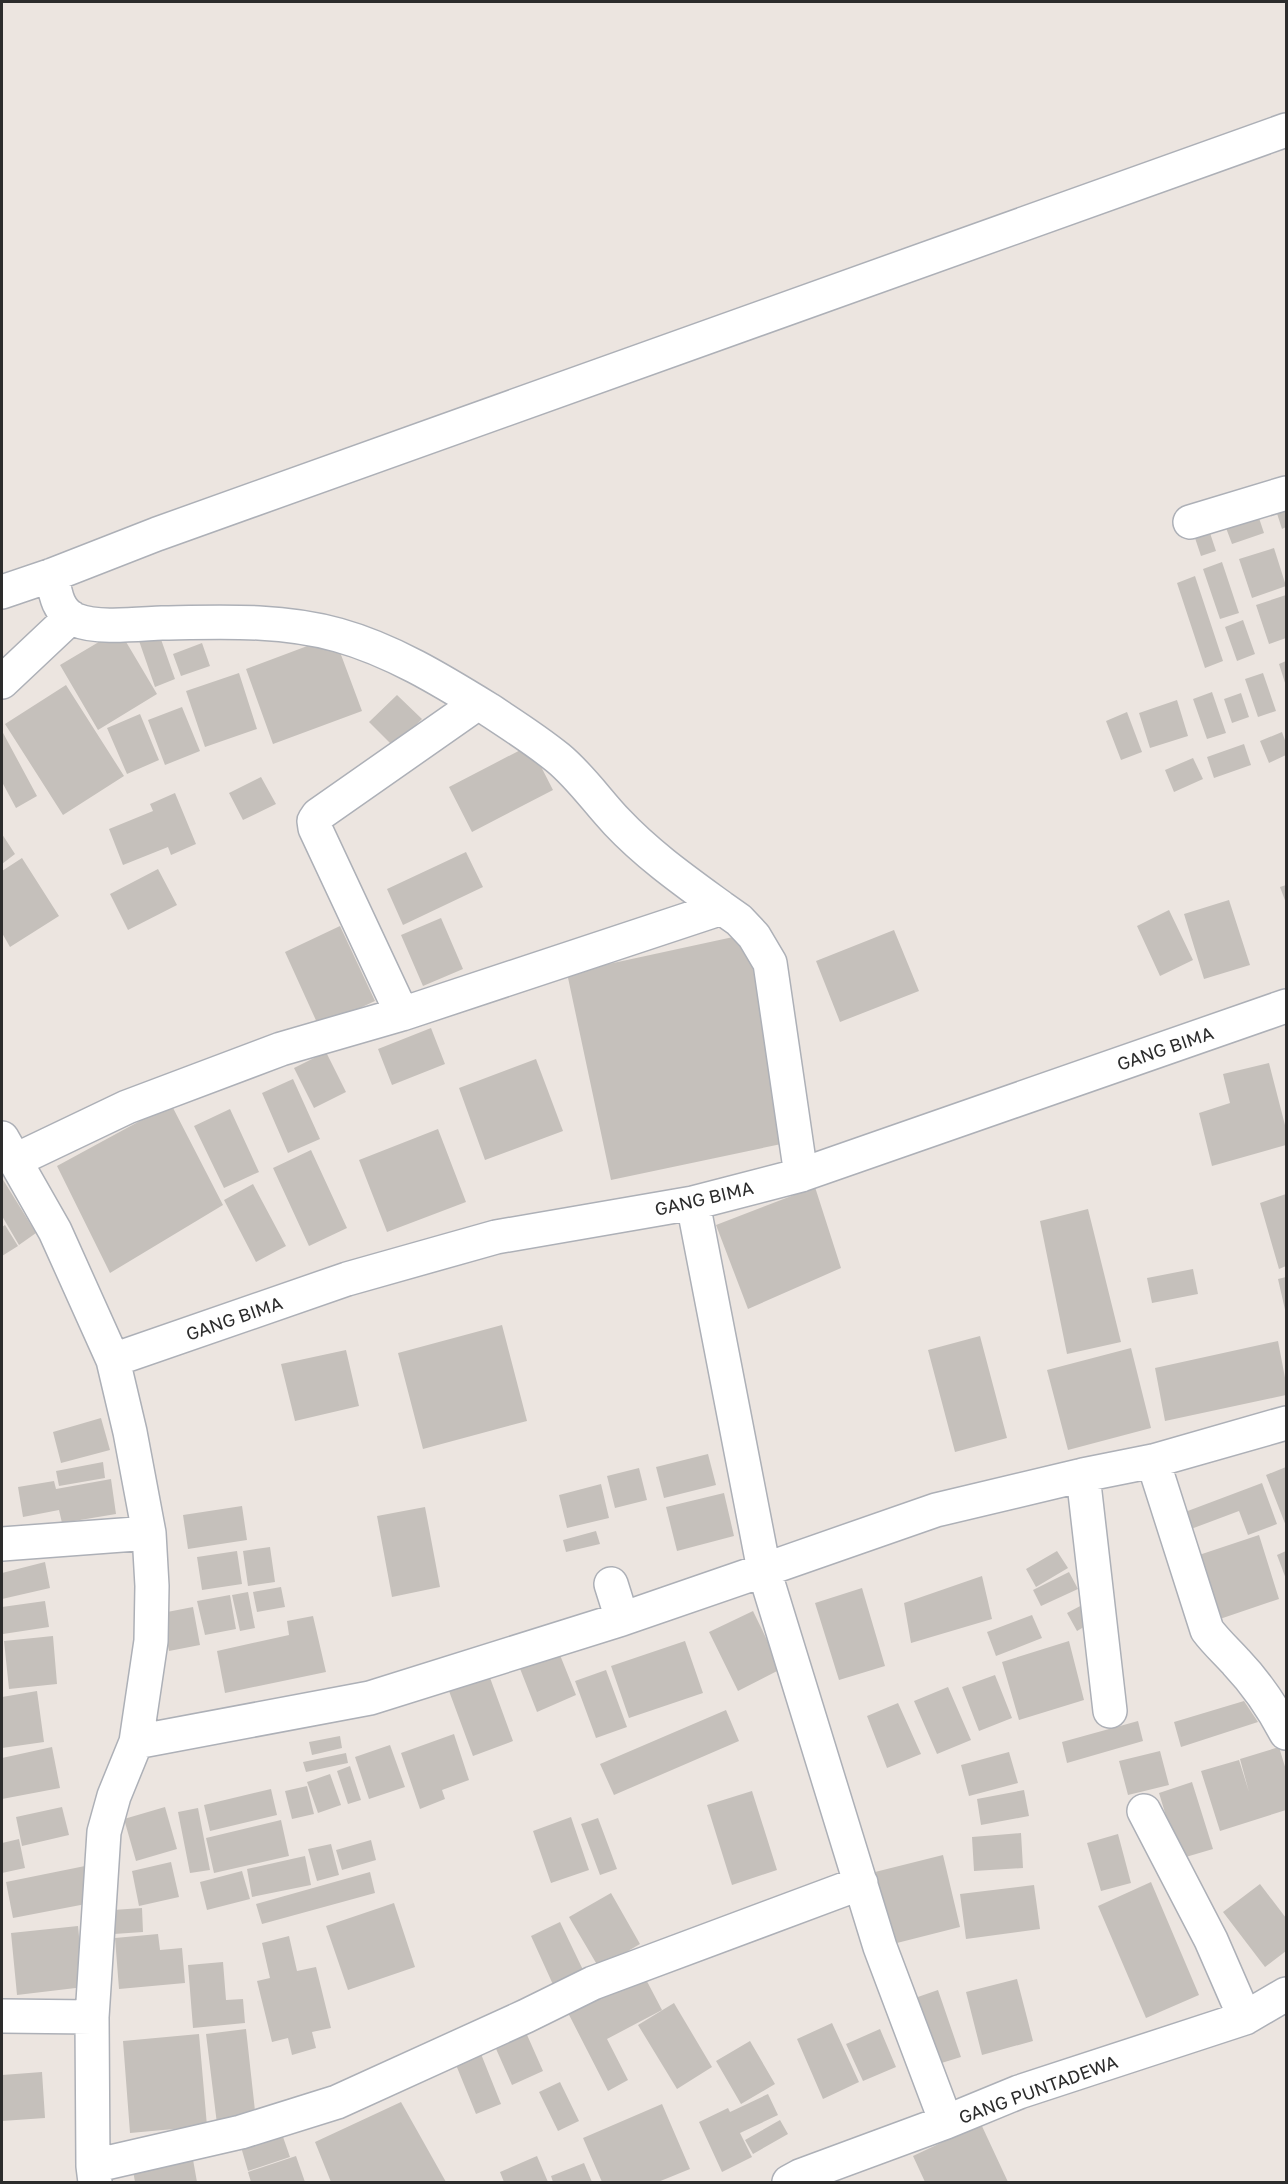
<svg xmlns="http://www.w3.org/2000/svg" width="1288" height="2184" viewBox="0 0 1288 2184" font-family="'Golos Text',sans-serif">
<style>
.building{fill:#c5c0bb}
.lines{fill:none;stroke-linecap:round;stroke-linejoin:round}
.street-casing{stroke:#adb0b7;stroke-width:36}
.street{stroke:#fff;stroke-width:33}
.labels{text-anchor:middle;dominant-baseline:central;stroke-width:5;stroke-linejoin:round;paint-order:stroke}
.street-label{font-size:18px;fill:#2c2c2c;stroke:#fff}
</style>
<rect width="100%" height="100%" fill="#ece5e0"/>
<!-- building -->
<path class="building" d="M1286,497V527L1282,529L1273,501Z
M1255,506L1264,533L1232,544L1222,517Z
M1206,521L1216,551L1201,556L1191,526Z
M1274,548L1286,586L1252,598L1239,559Z
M1222,562L1239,613L1220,619L1203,569Z
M1195,576L1223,661L1205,668L1177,583Z
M1286,595V638L1269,644L1256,605Z
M1243,620L1255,654L1237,661L1225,627Z
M157,628L175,679L155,687L137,635Z
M119,630L157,694L98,730L60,665Z
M334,636L362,711L273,744L246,669Z
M202,643L210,666L181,676L173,654Z
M1286,661V686L1279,664Z
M239,673L257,729L205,747L186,691Z
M1263,673L1276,711L1258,717L1245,679Z
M66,685L124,776L63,815L5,724Z
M1212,692L1226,733L1207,739L1193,699Z
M1241,693L1249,717L1232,723L1224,699Z
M397,695L422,719L394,747L369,722Z
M1177,700L1188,736L1150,748L1139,713Z
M182,707L200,751L165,765L148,720Z
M1127,712L1142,752L1121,760L1106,721Z
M140,714L159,760L127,774L107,728Z
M2,731L37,796L16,808L2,782Z
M1282,732L1286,743V755L1269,763L1260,741Z
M1244,744L1251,765L1214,778L1207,757Z
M530,745L553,790L472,832L449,787Z
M1193,758L1203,779L1174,792L1165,770Z
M261,777L276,804L243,820L229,793Z
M175,793L196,844L171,855L168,847L123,865L109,829L153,811L150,804Z
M2,834L15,854L2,864Z
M466,852L483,887L403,925L387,889Z
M22,858L59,916L10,947L2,933V871Z
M158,869L177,905L128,930L110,894Z
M1286,885V903L1280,887Z
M1229,900L1250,965L1204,979L1184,914Z
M1169,910L1193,960L1160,976L1137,926Z
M441,918L463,969L423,986L401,935Z
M340,926L375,1001L319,1027L285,952Z
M894,930L919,991L840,1022L816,961Z
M747,934L791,1142L611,1180L567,973Z
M431,1028L445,1064L392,1085L378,1049Z
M326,1052L346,1092L314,1108L294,1068Z
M536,1059L563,1131L485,1160L459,1088Z
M1269,1063L1286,1129V1145L1212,1166L1199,1113L1230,1103L1223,1074Z
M293,1079L320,1139L288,1153L262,1093Z
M171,1104L223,1205L110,1273L57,1166Z
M230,1109L259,1172L224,1188L194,1126Z
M438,1129L466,1202L387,1232L359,1160Z
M311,1150L347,1228L309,1246L273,1168Z
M2,1178L36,1233L19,1245L2,1216Z
M253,1184L286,1246L256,1262L224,1200Z
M815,1187L841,1268L748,1309L716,1225Z
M1286,1194V1266L1279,1269L1260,1203Z
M1088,1209L1121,1342L1067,1354L1040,1221Z
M5,1225L18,1246L2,1256V1227Z
M1193,1269L1198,1294L1152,1303L1147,1278Z
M1286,1277V1314L1278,1279Z
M502,1325L527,1421L423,1449L398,1353Z
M980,1336L1007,1438L955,1452L928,1350Z
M1278,1341L1286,1383V1395L1165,1421L1155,1368Z
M1131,1348L1151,1428L1068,1450L1047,1370Z
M346,1350L359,1406L295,1421L281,1364Z
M101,1418L110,1450L61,1463L53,1432Z
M708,1454L716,1485L664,1498L656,1467Z
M103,1462L105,1478L59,1486L56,1471Z
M1286,1467V1526L1266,1475Z
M639,1468L647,1500L615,1508L607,1476Z
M111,1479L116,1514L62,1523L59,1510L23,1517L18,1487L54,1481L56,1489Z
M1262,1483L1277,1524L1248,1535L1239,1511L1191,1529L1185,1512Z
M601,1484L609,1518L567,1528L559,1495Z
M724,1493L734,1536L677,1551L666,1507Z
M242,1506L247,1540L188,1549L183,1515Z
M425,1507L440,1587L392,1597L377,1516Z
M596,1531L600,1544L566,1552L563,1540Z
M1259,1535L1279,1599L1214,1621L1193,1557Z
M270,1547L275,1582L248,1586L243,1551Z
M237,1551L242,1584L202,1590L197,1557Z
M1057,1551L1068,1568L1036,1587L1026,1569Z
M1286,1551V1579L1277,1555Z
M45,1562L50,1588L2,1599V1573Z
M1069,1572L1078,1589L1041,1606L1033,1590Z
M982,1576L992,1619L911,1643L904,1603Z
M281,1587L285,1607L257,1612L253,1592Z
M862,1588L885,1666L839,1680L815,1603Z
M248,1592L255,1628L240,1631L232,1595Z
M230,1595L236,1629L205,1635L197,1601Z
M45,1601L49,1627L3,1634L2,1607Z
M1084,1604L1094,1621L1077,1631L1067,1613Z
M193,1607L200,1645L169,1651L162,1613Z
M753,1611L781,1669L738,1691L709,1632Z
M1032,1615L1042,1638L996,1656L987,1632Z
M313,1616L326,1672L225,1693L217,1651L289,1635L287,1621Z
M53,1636L57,1684L9,1689L4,1641Z
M685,1641L703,1693L629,1718L611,1666Z
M1069,1641L1084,1700L1019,1720L1002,1662Z
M558,1650L576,1695L537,1712L519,1666Z
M606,1670L627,1727L596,1738L575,1681Z
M489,1675L513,1741L473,1756L449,1691Z
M995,1675L1012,1718L979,1731L962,1687Z
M948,1687L971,1740L937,1754L914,1701Z
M37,1691L44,1742L2,1748V1697Z
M1244,1701L1258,1722L1181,1747L1174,1722Z
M898,1703L921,1754L887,1768L867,1716Z
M726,1710L739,1741L614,1795L600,1764Z
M1138,1721L1143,1741L1067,1763L1062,1742Z
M454,1734L469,1780L442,1790L445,1799L420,1809L401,1753Z
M340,1736L342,1748L312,1755L309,1742Z
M390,1745L405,1787L369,1799L355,1757Z
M52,1747L60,1788L2,1799V1758Z
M1279,1747L1286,1770V1810L1220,1831L1201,1771L1239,1760L1249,1792L1240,1759Z
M1160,1751L1169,1785L1128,1795L1119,1761Z
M1009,1752L1018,1783L969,1796L961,1765Z
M346,1753L348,1763L306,1772L303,1762Z
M350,1766L361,1800L348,1804L337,1771Z
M330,1774L341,1805L318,1813L307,1782Z
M1192,1782L1213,1849L1179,1859L1159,1793Z
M307,1786L314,1814L292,1819L285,1791Z
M271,1789L277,1815L210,1831L204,1805Z
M1024,1790L1029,1816L981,1825L977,1799Z
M752,1791L777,1870L732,1885L707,1805Z
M62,1807L69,1835L22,1846L16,1817Z
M165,1807L177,1849L136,1861L124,1819Z
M198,1808L210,1870L190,1873L178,1812Z
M571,1817L589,1870L551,1883L533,1831Z
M598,1818L617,1869L600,1875L581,1824Z
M281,1820L289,1856L214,1873L206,1838Z
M1021,1833L1023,1868L974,1871L972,1837Z
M1118,1834L1131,1883L1101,1891L1087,1843Z
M19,1839L25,1868L2,1873V1843Z
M371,1840L376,1860L342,1870L336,1850Z
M331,1844L339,1875L317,1881L308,1849Z
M943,1855L960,1927L889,1945L871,1873Z
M305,1856L311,1885L252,1897L247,1869Z
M171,1862L179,1897L139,1906L132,1871Z
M85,1866L91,1903L13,1918L6,1882Z
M242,1871L250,1899L207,1910L200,1882Z
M370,1872L375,1893L262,1924L256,1904Z
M1151,1882L1199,1995L1146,2018L1098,1906Z
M1260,1884L1286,1918V1951L1265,1967L1223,1912Z
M1034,1885L1040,1929L966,1939L960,1894Z
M611,1893L640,1944L599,1968L569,1917Z
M394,1903L415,1967L348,1990L326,1926Z
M142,1908L143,1932L114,1934L113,1910Z
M560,1922L585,1974L555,1989L531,1936Z
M78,1926L84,1987L17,1995L11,1933Z
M158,1934L160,1950L182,1948L185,1983L119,1989L115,1938Z
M289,1936L297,1971L316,1967L331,2028L312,2032L316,2048L292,2055L288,2038L272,2042L257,1981L270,1978L262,1943Z
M223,1962L226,2000L243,1999L245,2023L193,2028L188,1965Z
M640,1968L662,2010L607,2039L628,2080L608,2091L565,2007Z
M1017,1979L1033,2041L982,2055L966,1992Z
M938,1990L961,2057L935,2065L912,1999Z
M674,2003L712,2067L677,2089L638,2025Z
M832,2023L859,2082L823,2099L797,2039Z
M524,2028L543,2071L512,2085L493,2042Z
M246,2029L256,2120L217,2124L206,2034Z
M880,2029L896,2067L863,2081L846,2044Z
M199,2034L207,2126L130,2133L123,2041Z
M750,2041L775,2084L741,2104L716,2061Z
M479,2049L501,2104L476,2114L454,2060Z
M42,2072L45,2118L2,2121V2075Z
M560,2082L579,2121L558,2131L539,2092Z
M768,2094L778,2115L740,2133L752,2157L722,2172L699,2122L728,2108L730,2112Z
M401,2102L446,2182H331L315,2142Z
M662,2104L690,2169L658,2182H602L583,2138Z
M780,2120L788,2134L753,2154L745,2140Z
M981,2124L1008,2182H925L913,2156Z
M282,2134L290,2157L248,2171L241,2147Z
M192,2154L197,2182H135L132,2165Z
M296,2156L305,2182H251L248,2172Z
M537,2156L548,2182H504L500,2172Z
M584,2163L592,2182H553L551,2176Z"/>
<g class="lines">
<defs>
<path id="street" d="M1190,522L1286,493
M52,575C55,592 57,612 76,620C97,629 139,624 162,623C220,622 281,619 338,635C392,650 441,680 488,709C512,725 536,740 558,758C581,777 597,801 617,822C648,855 685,881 722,908
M2,592L52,575L157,534L1286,130
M2,682L71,617
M402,1014L315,828L314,821L318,815L478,703
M2,1138L55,1231L113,1360L130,1432L149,1533L152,1586L151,1641L136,1742L114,1796L104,1832L92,2017L93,2166L95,2182
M16,1160L127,1107L281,1049L402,1014L722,908L739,920L754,936L770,963L801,1175
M693,1203L764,1570L936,1510L1083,1475L1153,1461L1286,1423
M113,1360L347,1279L496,1237L693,1203L801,1175L1286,1006
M1153,1461L1207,1630C1216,1642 1226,1651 1236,1662C1256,1683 1273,1708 1286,1733
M1083,1475L1110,1711
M2,1544L149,1533
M611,1584L622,1619
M136,1742L370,1698L622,1619L764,1570L880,1947L946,2122
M1144,1811L1211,1940L1245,2018
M2,2016L92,2017
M93,2166L241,2132L337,2102L526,2016L593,1983L861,1883
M789,2182L800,2176L946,2122L1019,2092L1245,2018L1286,1994"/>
</defs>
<!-- street casing -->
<use href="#street" class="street-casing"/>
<!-- street -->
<use href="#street" class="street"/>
</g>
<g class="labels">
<!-- street labels -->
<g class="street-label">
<text transform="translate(1165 1048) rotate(-19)">GANG BIMA</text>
<text transform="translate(704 1198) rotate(-13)">GANG BIMA</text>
<text transform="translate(234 1318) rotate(-19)">GANG BIMA</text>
<text transform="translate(1038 2089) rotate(-20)">GANG PUNTADEWA</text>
</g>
</g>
<!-- border -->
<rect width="1288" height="2184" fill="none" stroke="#2c2c2c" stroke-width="6"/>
</svg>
